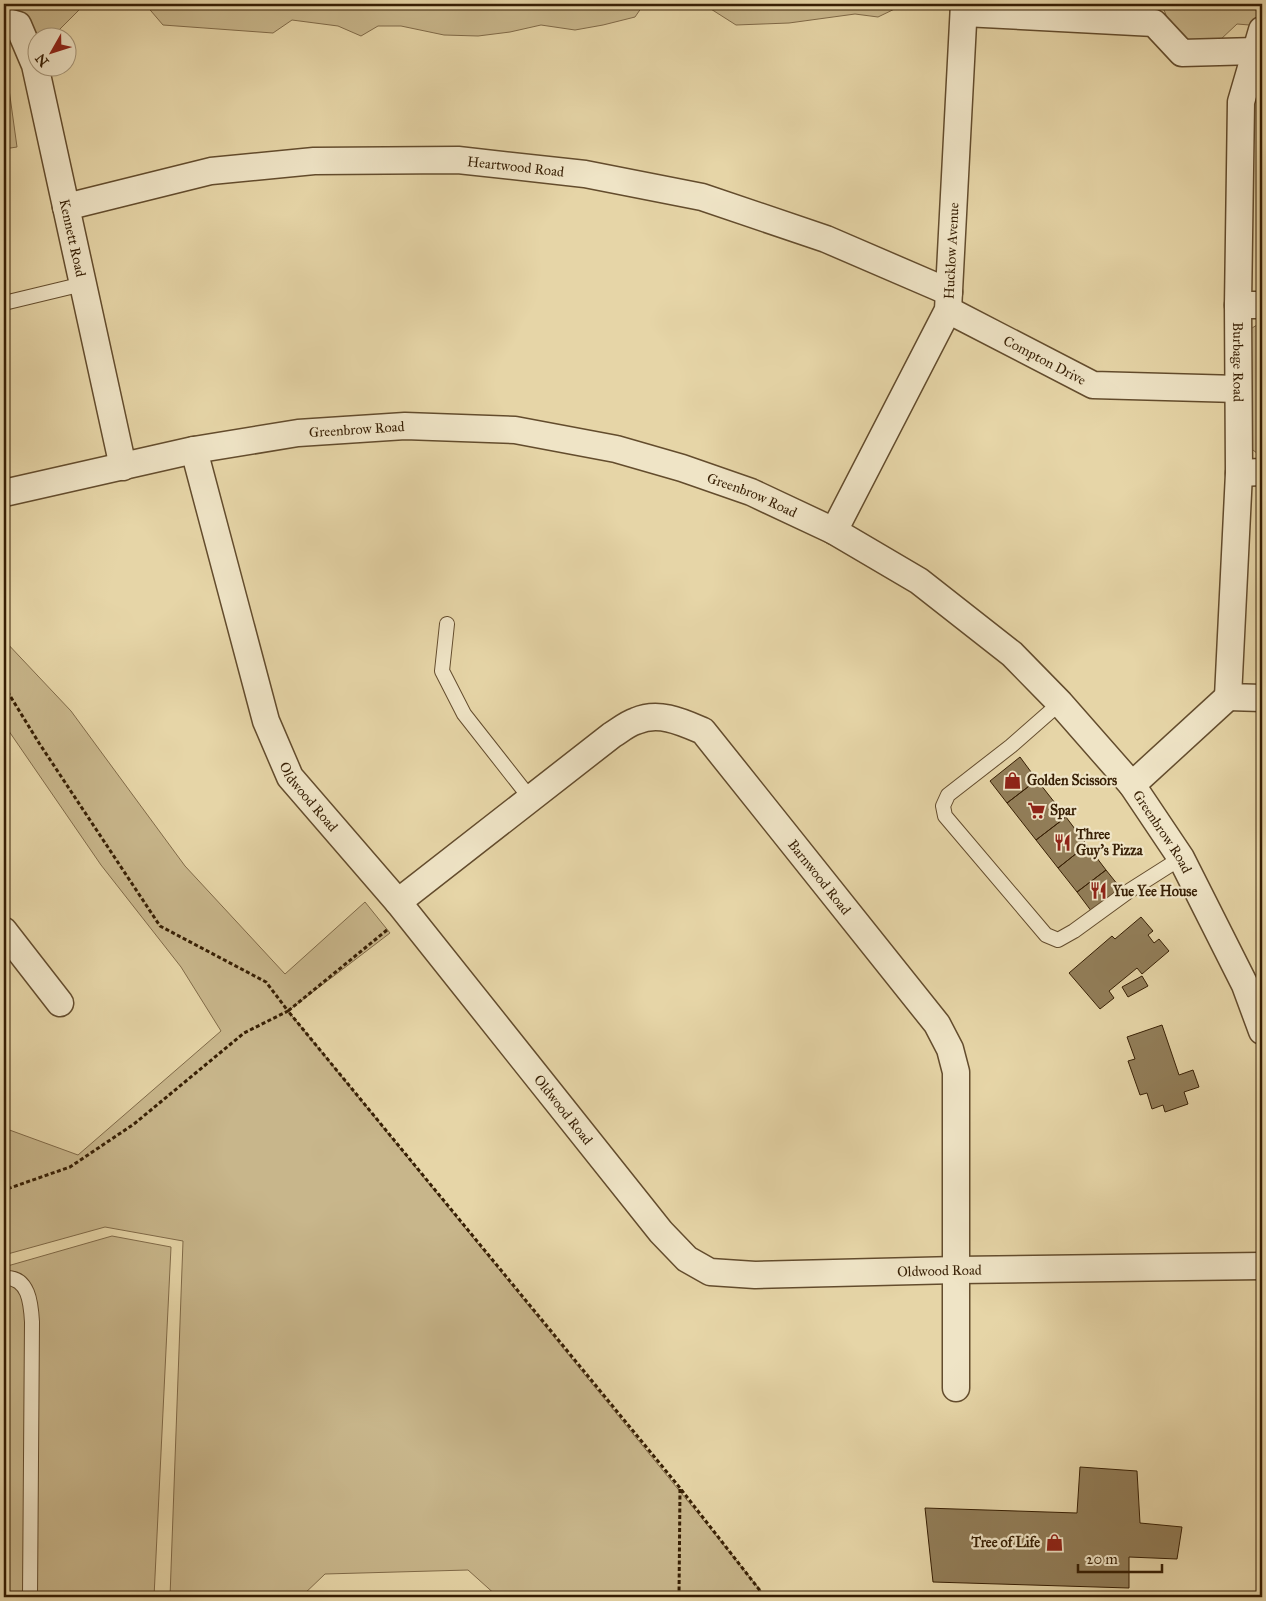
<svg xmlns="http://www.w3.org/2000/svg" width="1266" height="1601" viewBox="0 0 1266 1601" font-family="'IM FELL Great Primer',serif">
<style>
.green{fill:#c8b68b;stroke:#806a48}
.building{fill:#927e59;stroke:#371f04}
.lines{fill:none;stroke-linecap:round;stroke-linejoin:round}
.lane-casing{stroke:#634c2d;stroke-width:16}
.street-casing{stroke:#634c2d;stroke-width:29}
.path{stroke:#371f04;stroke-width:3;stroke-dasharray:4 2.5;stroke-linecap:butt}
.lane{stroke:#efe4c6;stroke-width:14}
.street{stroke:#efe4c6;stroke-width:26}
.labels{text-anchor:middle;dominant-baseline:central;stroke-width:4.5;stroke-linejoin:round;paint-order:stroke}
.street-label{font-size:14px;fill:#371f04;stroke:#efe4c6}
.poi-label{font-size:14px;font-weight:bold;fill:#371f04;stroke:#efe4c6;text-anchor:start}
</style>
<rect width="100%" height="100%" fill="#e6d5a7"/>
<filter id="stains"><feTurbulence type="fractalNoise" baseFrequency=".004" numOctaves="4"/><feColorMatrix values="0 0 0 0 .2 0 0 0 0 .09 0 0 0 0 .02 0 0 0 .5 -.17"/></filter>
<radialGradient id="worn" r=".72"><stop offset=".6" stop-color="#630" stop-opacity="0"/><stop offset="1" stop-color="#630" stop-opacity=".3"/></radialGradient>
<!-- green -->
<path class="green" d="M4,4H85L58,31L38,38L4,21Z
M145,4H644L635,17L603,25L575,30L541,25L510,32L478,36L444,35L401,26H378L361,36L338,26L292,20L273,33L163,25Z
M703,4H905L878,17L855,14L789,23L736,25Z
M1155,4H1262V26L1237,24L1220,40L1177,42L1164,10Z
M4,74L8,82L17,147L4,149Z
M1260,323H1262V457L1249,447V330Z
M4,640L71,711L185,866L285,974L365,902L390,933L288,1011L766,1597H498L468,1570L325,1574L301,1597H170L183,1241L105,1227L4,1255V1128L78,1155L221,1031L181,967L101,865L4,724Z
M112,1236L171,1247L154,1597H4V1267Z"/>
<!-- building -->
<path class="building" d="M1020,757L1037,780L1007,803L990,781Z
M1037,780L1066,817L1036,840L1007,803Z
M1066,817L1087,845L1058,868L1036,840Z
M1087,845L1106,870L1077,892L1058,868Z
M1106,870L1122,890L1092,912L1077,892Z
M1141,917L1153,931L1148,935L1154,943L1159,939L1169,951L1142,974L1137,968L1109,991L1114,998L1100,1009L1069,973L1112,936L1115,939Z
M1142,976L1148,986L1128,997L1122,987Z
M1162,1025L1179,1075L1193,1070L1199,1087L1184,1092L1188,1104L1165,1112L1163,1105L1152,1109L1147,1093L1140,1095L1128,1061L1135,1059L1127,1037Z
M1080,1467L1137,1471L1140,1523L1182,1527L1177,1559L1129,1557V1588L933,1582L925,1508L1077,1513Z"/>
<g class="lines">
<defs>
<path id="lane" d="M4,303L83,284
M447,624L442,671L464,714L530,798
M1060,703L1011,746L948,795L943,806L945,816L1046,935L1058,940L1074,931L1129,891L1181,858
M4,1278C29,1276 31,1304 32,1322L30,1597"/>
<g id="street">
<path d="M964,13L1154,23L1182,53L1256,51"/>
<path id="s1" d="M4,21L18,25L35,65L123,467"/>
<path id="s2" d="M1262,30L1241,102L1238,305L1239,473L1228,697L1262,698"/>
<path id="s3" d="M66,207L211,171L314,161L458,160L585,174L702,197L826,239L949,292"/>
<path d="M1238,305H1262"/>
<path id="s4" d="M948,310L1093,385L1238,389"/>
<path id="s5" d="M194,450L266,721L290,777L398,902L661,1232L687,1259L710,1272L755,1275L957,1270L1262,1266"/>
<path d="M1239,473L1262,472"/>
<path id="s6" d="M4,493L194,450L298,433L405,426L515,430L616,449L682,468L751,492L834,531L919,581L1012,654L1060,703L1132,785L1181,858L1245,985L1262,1031"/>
<path id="s7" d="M834,531L948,310L964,4"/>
<path d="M1132,785L1228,697"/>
<path id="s8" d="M398,902L612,735C620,730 627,724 636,721C659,711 682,722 703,731L937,1024L950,1049L956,1072V1388"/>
<path d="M4,931L60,1003"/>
</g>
</defs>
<!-- lane casing -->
<use href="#lane" class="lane-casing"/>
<!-- street casing -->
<use href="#street" class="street-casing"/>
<!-- path -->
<path class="path" d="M4,686L39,743L160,926L266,982L288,1011L244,1033L134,1124L70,1167L4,1190
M387,930L288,1011L680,1488L765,1597
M679,1597L680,1488"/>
<!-- lane -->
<use href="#lane" class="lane"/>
<!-- street -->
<use href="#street" class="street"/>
</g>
<!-- icons -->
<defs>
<symbol id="shop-bare" viewBox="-9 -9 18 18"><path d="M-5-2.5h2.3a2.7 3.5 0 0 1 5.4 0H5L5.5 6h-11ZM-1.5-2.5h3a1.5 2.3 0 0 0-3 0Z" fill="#8f2418" stroke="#efe4c6" stroke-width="2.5" paint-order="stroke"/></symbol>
<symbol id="supermarket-bare" viewBox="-9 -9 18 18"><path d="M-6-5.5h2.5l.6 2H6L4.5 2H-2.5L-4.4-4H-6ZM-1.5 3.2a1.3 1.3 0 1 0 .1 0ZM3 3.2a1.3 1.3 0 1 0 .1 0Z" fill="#8f2418" stroke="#efe4c6" stroke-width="2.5" paint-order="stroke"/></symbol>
<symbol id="restaurant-bare" viewBox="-9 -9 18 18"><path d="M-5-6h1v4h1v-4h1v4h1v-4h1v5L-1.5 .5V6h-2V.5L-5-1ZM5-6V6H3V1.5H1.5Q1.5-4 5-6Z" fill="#8f2418" stroke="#efe4c6" stroke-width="2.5" paint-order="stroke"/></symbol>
</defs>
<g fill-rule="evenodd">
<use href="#shop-bare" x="1000" y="768" width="25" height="25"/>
<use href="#supermarket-bare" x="1024" y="798" width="25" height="25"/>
<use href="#restaurant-bare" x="1050" y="830" width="25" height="25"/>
<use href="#restaurant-bare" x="1086" y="878" width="25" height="25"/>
<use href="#shop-bare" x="1042" y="1530" width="25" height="25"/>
</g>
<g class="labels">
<!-- street labels -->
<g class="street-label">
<text stroke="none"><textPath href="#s3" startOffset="455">Heartwood Road</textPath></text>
<text stroke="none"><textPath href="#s1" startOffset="235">Kennett Road</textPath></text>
<text stroke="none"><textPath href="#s7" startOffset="308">Hucklow Avenue</textPath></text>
<text stroke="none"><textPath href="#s4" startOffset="109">Compton Drive</textPath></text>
<text stroke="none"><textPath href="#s2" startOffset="335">Burbage Road</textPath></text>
<text stroke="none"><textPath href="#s6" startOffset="359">Greenbrow Road</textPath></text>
<text stroke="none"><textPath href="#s6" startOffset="764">Greenbrow Road</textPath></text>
<text stroke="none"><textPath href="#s5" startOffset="368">Oldwood Road</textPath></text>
<text stroke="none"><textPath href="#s6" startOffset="1304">Greenbrow Road</textPath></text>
<text stroke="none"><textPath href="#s8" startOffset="556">Barnwood Road</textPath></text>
<text stroke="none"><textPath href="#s5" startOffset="772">Oldwood Road</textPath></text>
<text stroke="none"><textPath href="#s5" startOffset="1222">Oldwood Road</textPath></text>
</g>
<!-- poi labels -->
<g class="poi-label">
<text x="1027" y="780">Golden Scissors</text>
<text x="1050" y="810">Spar</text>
<text x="1076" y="834">Three<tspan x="1076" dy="16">Guy's Pizza</tspan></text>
<text x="1113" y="891">Yue Yee House</text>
<text x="1040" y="1542" text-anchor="end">Tree of Life</text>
</g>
</g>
<!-- margin -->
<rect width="1266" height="1601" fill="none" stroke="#e6d5a7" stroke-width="20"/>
<rect x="5" y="5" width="1256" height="1591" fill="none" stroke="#371f04" stroke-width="2.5"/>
<rect x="10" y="10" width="1246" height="1581" fill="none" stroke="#371f04"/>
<!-- north arrow -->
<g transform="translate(52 52) rotate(231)"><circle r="24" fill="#efe4c6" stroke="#a59578"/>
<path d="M0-4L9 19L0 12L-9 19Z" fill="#8f2418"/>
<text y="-8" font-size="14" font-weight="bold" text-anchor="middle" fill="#371f04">N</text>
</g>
<!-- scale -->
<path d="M1078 1564v8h84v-8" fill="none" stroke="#371f04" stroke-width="2.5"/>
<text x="1086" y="1564" font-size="15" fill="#371f04" stroke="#efe4c6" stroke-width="4" paint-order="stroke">20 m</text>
<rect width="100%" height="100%" filter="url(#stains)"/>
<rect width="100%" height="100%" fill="url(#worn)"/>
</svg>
